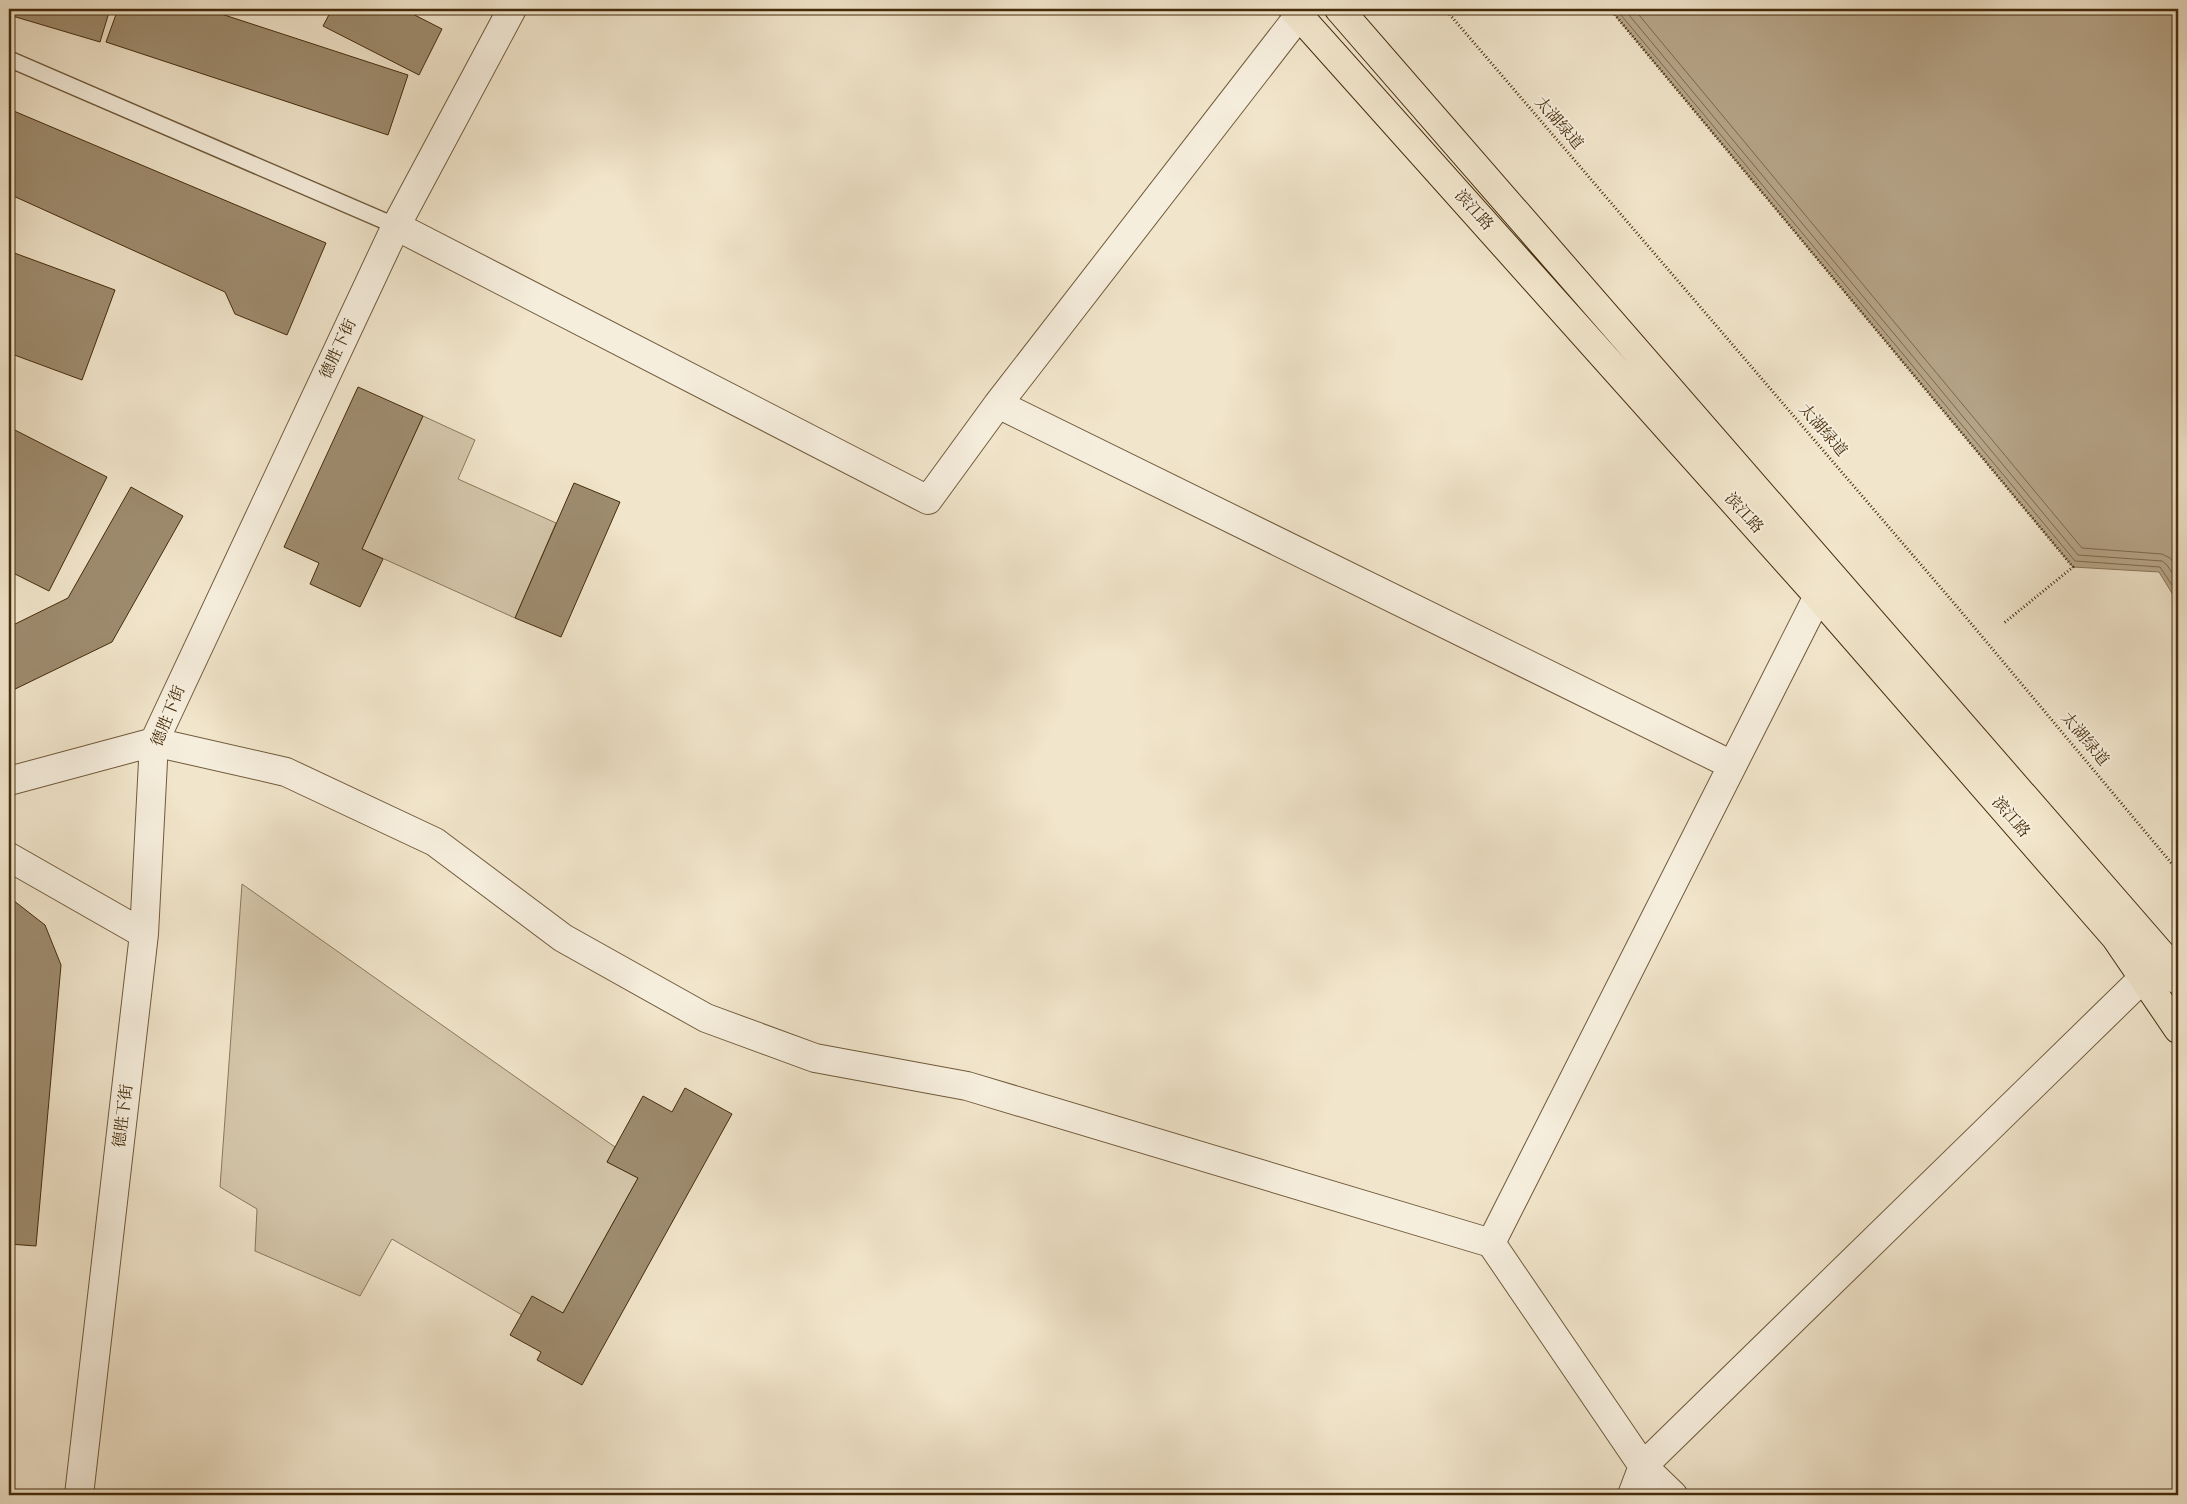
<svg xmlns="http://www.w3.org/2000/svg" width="2187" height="1504" viewBox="0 0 2187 1504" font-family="'IM FELL Double Pica','Noto Serif SC',serif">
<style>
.green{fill:#d4c6aa;stroke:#8c795a}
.water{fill:#b7a68a;stroke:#897557}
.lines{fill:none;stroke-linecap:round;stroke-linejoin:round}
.shore{stroke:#7e694a;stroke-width:1}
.building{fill:#9e8c6f;stroke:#452c0b}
.service-casing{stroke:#705a3b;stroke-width:18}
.minor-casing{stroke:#705a3b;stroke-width:30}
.primary-casing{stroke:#452c0b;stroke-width:30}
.path{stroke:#452c0b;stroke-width:3;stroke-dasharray:1 2.5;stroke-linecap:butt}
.service{stroke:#f6eedd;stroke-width:15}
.minor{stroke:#f6eedd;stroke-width:28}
.primary{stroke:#f1e5cb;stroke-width:28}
.labels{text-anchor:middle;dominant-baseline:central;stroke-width:4;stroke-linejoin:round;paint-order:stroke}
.street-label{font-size:16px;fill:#452c0b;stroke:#f6eedd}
</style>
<rect width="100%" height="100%" fill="#f1e5cb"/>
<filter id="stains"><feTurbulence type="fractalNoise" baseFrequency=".004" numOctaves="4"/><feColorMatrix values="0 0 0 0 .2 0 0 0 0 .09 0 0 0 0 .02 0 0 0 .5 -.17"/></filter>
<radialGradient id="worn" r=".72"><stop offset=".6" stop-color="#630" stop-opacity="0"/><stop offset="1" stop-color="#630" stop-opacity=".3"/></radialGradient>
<!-- green -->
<path class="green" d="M423,416L475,440L458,479L556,523L515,618L362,549Z
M242,884L615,1147L607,1162L638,1178L563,1313L522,1315L392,1239L360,1296L255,1251L257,1209L220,1187Z"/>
<!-- water -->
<path class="water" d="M1610,9H2178V603L2159,572L2073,567Z"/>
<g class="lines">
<!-- shore -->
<path class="shore" d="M1616,9L2075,561L2160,567L2178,594
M1624,9L2078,555L2162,561L2167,565L2178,582
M1634,9L2082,548L2162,554L2170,558L2178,568"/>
</g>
<!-- building -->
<path class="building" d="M9,9H110L100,42L9,15Z
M118,9H206L408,75L388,135L106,42Z
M332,9H403L442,29L419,75L323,26Z
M9,109L326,243L287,335L235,314L225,292L9,194Z
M9,251L115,290L82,380L9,353Z
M358,387L423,416L362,549L383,559L360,607L310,584L319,563L284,547Z
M9,427L107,477L49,591L9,571L11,534H9V495L11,489L9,488Z
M574,483L620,502L561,637L515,618Z
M131,487L183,516L112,642L9,692V627L68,598Z
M9,897L45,925L61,965L36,1246L9,1244Z
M685,1088L732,1114L582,1385L537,1360L541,1352L510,1335L532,1296L563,1313L638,1178L607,1162L615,1147L643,1096L672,1112Z"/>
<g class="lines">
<defs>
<path id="service" d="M9,59L396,226"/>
<path id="minor" d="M396,226L928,500L998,404L1304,9
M998,404L1732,765
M9,781L154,742L286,772L435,842L563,938L706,1018L815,1058L967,1086L1491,1243L1643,1466L1673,1495
M9,857L144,934
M1491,1243L1818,596
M79,1495L144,934L154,742L396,226L512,9
M1632,1495L1643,1466L2143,978"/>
<path id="primary" d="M1293,9L1818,596L2116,938L2178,1029
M1339,9L2161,954L2178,980"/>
</defs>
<!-- service casing -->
<use href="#service" class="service-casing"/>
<!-- minor casing -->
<use href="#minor" class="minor-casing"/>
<!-- primary casing -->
<use href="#primary" class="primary-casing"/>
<!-- path -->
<path class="path" d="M1445,9L1959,609L2178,871
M1610,9L2073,567L2004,623"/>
<!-- service -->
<use href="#service" class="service"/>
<!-- minor -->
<use href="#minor" class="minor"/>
<!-- primary -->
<use href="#primary" class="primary"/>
</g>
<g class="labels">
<!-- street labels -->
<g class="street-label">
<text transform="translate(1559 123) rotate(49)">太湖绿道</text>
<text transform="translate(1474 210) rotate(48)">滨江路</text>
<text transform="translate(338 349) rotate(-65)">德胜下街</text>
<text transform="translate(1823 430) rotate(49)">太湖绿道</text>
<text transform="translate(1744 513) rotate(48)">滨江路</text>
<text transform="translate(168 716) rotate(-68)">德胜下街</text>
<text transform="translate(2085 739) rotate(50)">太湖绿道</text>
<text transform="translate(2011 817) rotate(49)">滨江路</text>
<text transform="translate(123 1116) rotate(-83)">德胜下街</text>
</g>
</g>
<!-- margin -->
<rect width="2187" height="1504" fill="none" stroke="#f1e5cb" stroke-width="30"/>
<rect x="10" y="10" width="2167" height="1484" fill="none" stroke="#452c0b" stroke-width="2.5"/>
<rect x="15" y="15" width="2157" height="1474" fill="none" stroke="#452c0b"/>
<rect width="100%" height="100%" filter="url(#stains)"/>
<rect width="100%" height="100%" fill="url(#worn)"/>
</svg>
